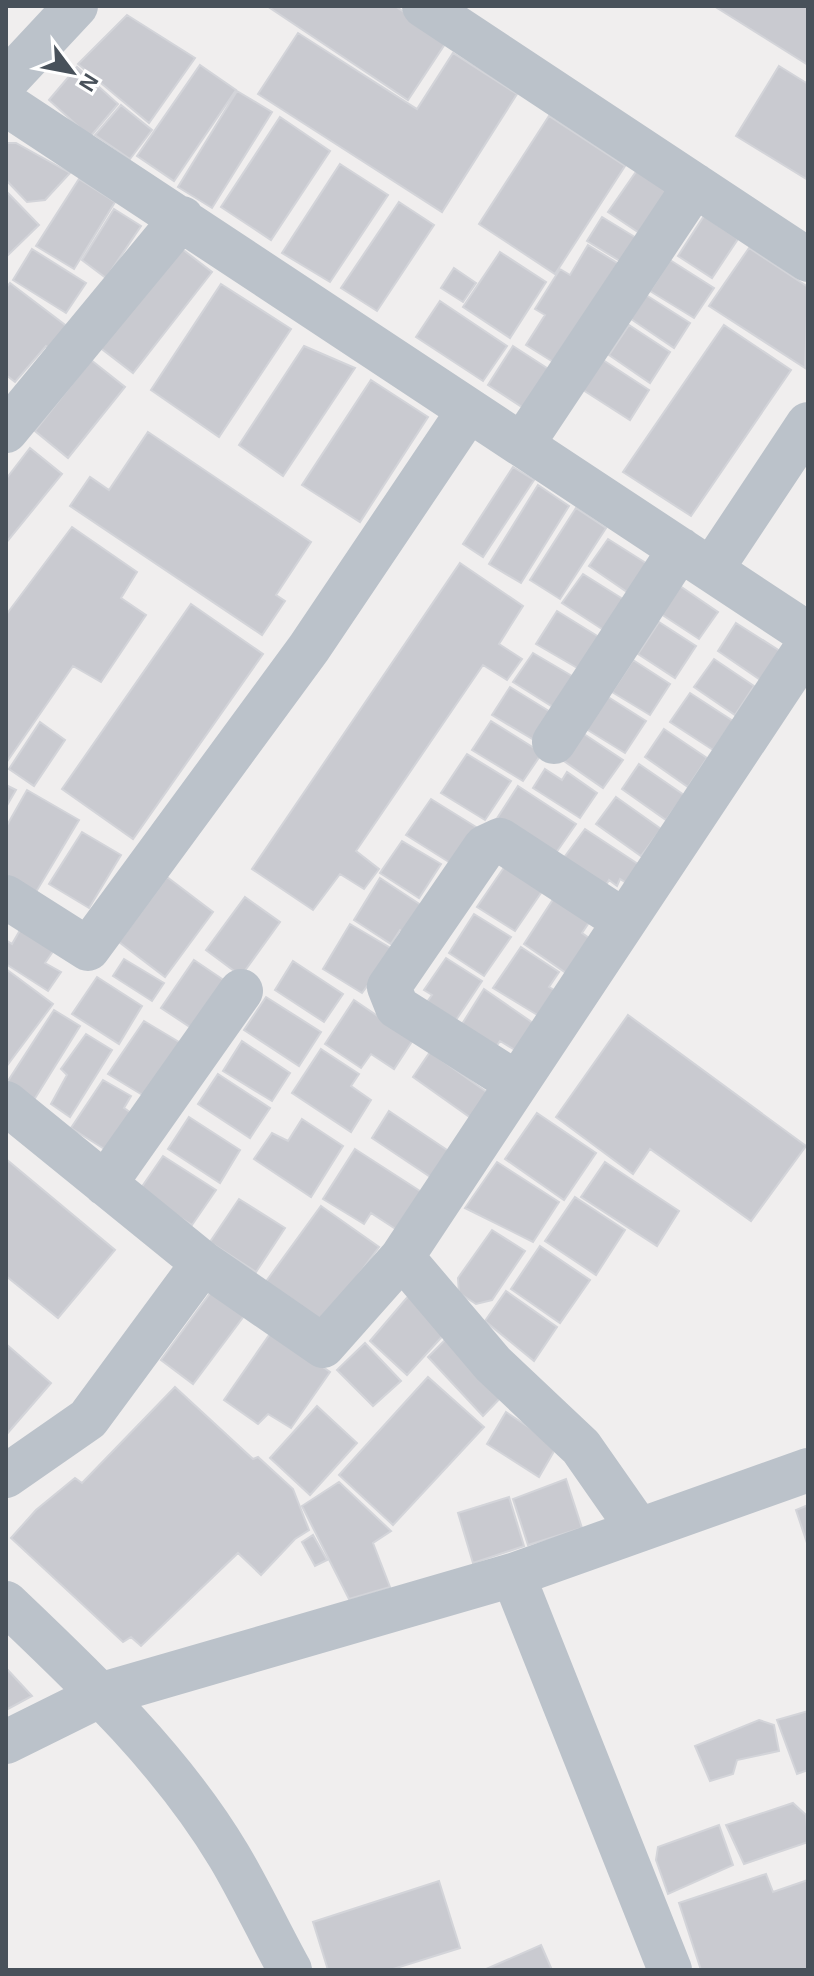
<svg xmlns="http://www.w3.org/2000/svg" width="814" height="1976" viewBox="0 0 814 1976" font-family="Helvetica,sans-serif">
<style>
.building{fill:#c9cad0;stroke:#d3d4d9;stroke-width:2}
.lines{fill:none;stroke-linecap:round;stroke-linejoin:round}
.minor{stroke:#bbc2ca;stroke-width:44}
</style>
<rect width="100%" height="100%" fill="#f0eeee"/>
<!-- building -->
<path class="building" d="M267,6H395L447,41L408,100Z
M714,6H808V65Z
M127,15L195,58L149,123L78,64Z
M298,33L417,109L453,53L517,94L442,212L258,94Z
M200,65L236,90L174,181L137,156Z
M779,66L808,84V180L736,136Z
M77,67L118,104L90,137L49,100Z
M237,91L272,112L212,208L178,187Z
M121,105L152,130L130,159L95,135Z
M549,116L625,166L555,274L479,224Z
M280,117L330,151L271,240L221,207Z
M6,143H16L70,173L45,200L27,202L6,180Z
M340,164L388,195L330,282L282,253Z
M638,169L674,193L644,236L608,212Z
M79,179L115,202L74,269L36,246Z
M6,191L39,225L6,257Z
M399,202L434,225L377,311L341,288Z
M114,209L141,226L106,278L82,260Z
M704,216L738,239L712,278L678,256Z
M602,217L643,242L628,266L587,241Z
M173,242L212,272L133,373L94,343Z
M588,245L627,269L558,365L526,345L545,315L535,309L560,269L570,275Z
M749,248L808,287L805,368L709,306Z
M32,249L86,283L66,313L13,280Z
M500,252L546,282L510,338L463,307Z
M670,260L714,288L694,318L650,291Z
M454,268L476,283L463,302L441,288Z
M10,283L77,334L60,354L46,346L15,382L6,375V288Z
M221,284L291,329L219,437L151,390Z
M646,295L690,323L674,348L631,319Z
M440,301L507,346L483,381L416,337Z
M629,325L670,352L650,383L609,355Z
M724,325L791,370L691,516L623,472Z
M304,346L355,368L283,476L239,445Z
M513,346L550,370L525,409L488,385Z
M91,360L125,387L68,458L35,431Z
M603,360L649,390L630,420L583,390Z
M371,380L428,417L360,522L302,485Z
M148,432L311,542L276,595L285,601L262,635L70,506L90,477L109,490Z
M30,448L62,474L6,543V479Z
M513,467L534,480L483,557L463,544Z
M538,485L569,506L521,583L489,564Z
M576,508L606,528L560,599L530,580Z
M72,527L137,572L121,598L146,615L101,682L73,666L6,763V615Z
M608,539L649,565L630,594L589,566Z
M460,563L523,606L499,644L522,659L507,680L483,665L356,851L379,869L364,889L340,874L313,910L252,869Z
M583,574L626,601L605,631L562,603Z
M680,586L718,612L699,639L661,614Z
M191,604L263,654L133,839L62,789Z
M557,611L599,637L579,669L536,644Z
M659,622L696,646L675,678L638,654Z
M736,623L780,651L762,681L718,651Z
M533,653L572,676L553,707L513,682Z
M714,659L754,686L735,715L694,687Z
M633,660L670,684L650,715L612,692Z
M510,687L552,713L534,740L492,715Z
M690,693L733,721L713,750L670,722Z
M605,695L646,721L625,753L583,727Z
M491,721L542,753L523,781L472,750Z
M40,722L65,740L34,786L9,769Z
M664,729L707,758L688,787L645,757Z
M581,732L623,760L603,788L561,759Z
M467,754L511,781L485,820L441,793Z
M639,764L684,795L666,820L622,789Z
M545,769L562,780L567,772L597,793L580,818L533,788Z
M6,785L16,790L6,807Z
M518,786L576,824L551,860L494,823Z
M27,790L79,820L36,892L6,875V827Z
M616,797L661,829L641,856L596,824Z
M431,799L476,827L452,864L406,835Z
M585,829L641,866L628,884L620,879L617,886L609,880L603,890L560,863Z
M82,832L121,855L89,908L49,884Z
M402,841L441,864L419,898L380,873Z
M505,866L543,890L515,931L477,907Z
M167,877L213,912L165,977L119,942Z
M380,878L427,909L410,936L400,930L391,944L354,920Z
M245,897L280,922L241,976L206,950Z
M554,898L590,921L582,933L592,940L569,975L524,944Z
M474,914L511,937L484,976L449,953Z
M350,924L394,950L362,993L323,969Z
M23,925L56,947L45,963L61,972L48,991L6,964V940L12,944Z
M521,947L559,972L549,987L556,991L539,1016L493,988Z
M446,958L482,981L456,1020L427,1002L432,995L424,990Z
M124,959L164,983L152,1001L113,976Z
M194,960L228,983L196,1031L161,1008Z
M293,961L343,994L324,1022L275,990Z
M6,969L53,1004L6,1067Z
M97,977L142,1006L119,1044L72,1014Z
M484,989L533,1023L515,1050L500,1041L491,1054L457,1032Z
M266,997L321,1032L299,1066L244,1030Z
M354,1000L413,1040L394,1069L371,1054L361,1068L325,1044Z
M54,1010L80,1026L32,1103L6,1084Z
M628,1015L806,1146L751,1221L650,1149L633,1174L556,1117Z
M144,1021L184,1045L149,1099L108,1074Z
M86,1034L112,1050L70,1117L51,1104L67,1075L61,1069Z
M242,1041L290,1073L272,1101L223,1071Z
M321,1049L359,1074L351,1086L371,1100L351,1132L292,1093Z
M430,1052L488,1093L471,1118L413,1077Z
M218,1074L270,1108L250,1138L198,1104Z
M103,1080L131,1096L124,1108L134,1115L109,1152L71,1128Z
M389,1111L450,1152L432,1178L372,1138Z
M537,1113L596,1153L564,1200L505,1159Z
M189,1117L240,1150L220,1183L168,1149Z
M302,1119L343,1146L311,1197L254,1159L272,1133L288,1141Z
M355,1149L423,1193L397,1230L371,1213L364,1224L323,1199Z
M163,1156L216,1190L192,1225L139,1191Z
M6,1159L115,1250L58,1318L6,1276Z
M497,1162L559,1202L533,1242L465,1208Z
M605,1162L679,1211L657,1246L581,1197Z
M575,1197L625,1230L596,1275L545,1241Z
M239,1199L285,1228L256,1272L210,1242Z
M321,1206L379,1247L320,1327L262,1287Z
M492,1230L525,1251L492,1300L476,1304L459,1293L458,1278Z
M540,1246L590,1280L560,1323L511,1289Z
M217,1284L250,1308L193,1384L161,1360Z
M506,1291L557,1327L534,1361L485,1321Z
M411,1293L449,1329L407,1375L370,1341Z
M272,1331L330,1372L291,1428L268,1414L258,1424L224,1400Z
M453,1332L508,1390L483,1416L428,1357Z
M365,1343L401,1381L373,1406L337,1370Z
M6,1344L51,1383L6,1435Z
M428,1377L484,1427L393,1525L339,1475Z
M175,1387L253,1459L258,1457L293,1489L309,1530L295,1539L261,1575L238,1553L141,1646L131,1637L123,1642L11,1538L36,1510L75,1478L82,1483Z
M317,1406L357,1443L310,1495L270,1458Z
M506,1412L557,1446L539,1477L487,1444Z
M566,1479L582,1528L528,1545L513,1499Z
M339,1482L391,1531L373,1543L390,1587L349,1599L302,1506Z
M509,1497L524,1546L473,1563L458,1513Z
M808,1505V1546L796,1510Z
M313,1535L327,1560L315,1566L302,1542Z
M6,1668L32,1696L6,1710Z
M808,1711V1770L797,1774L777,1720Z
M759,1720L774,1725L779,1751L737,1760L733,1774L710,1781L695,1746Z
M793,1803L806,1815L808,1842L744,1864L726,1825Z
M719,1825L733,1865L668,1894L656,1860L658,1847Z
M766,1874L773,1892L808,1880V1970H701L679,1903Z
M439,1881L460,1948L390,1970H328L313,1922Z
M541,1945L552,1970H484Z"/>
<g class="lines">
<!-- minor -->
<path class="minor" d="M424,6L808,260
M6,81L76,6
M6,104L808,634
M6,431L182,218
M522,445L695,185
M711,570L808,424
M554,742L680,549
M6,897L88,949L309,648L469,410
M515,1082L397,1007L389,987L485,847L500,840L624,921
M6,1103L203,1263L88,1419L6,1476
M105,1184L241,991
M402,1257L493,1364L581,1447L639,1530
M203,1263L323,1346L402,1257L808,645
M513,1575L670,1970
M6,1603C87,1680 171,1759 229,1856C251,1893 269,1932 290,1970
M6,1742L103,1694L513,1575L808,1470"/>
</g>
<!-- border -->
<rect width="814" height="1976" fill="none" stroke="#48515a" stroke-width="16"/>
<!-- north arrow -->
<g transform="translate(72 72) rotate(122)" stroke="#ffffff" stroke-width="6" paint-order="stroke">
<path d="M0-6L14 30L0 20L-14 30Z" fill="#48515a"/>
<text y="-12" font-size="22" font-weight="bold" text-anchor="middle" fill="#48515a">N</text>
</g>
</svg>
